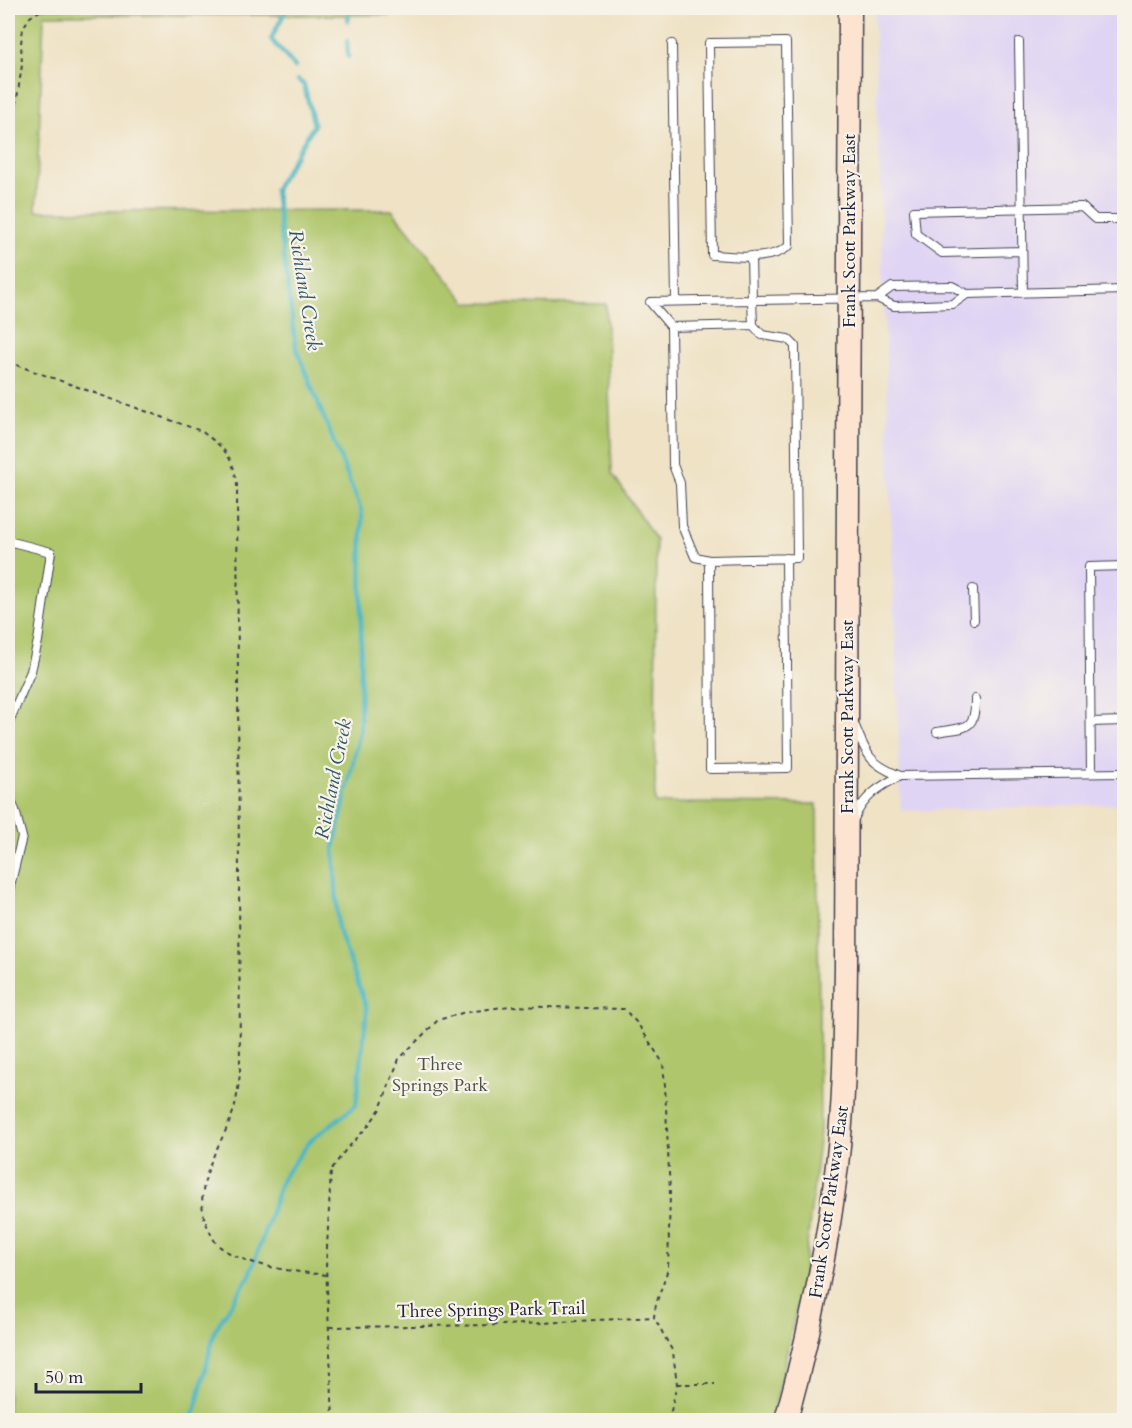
<svg xmlns="http://www.w3.org/2000/svg" width="1132" height="1428" viewBox="0 0 1132 1428" font-family="Cardo,serif">
<style>
.built{fill:#e0d4f4}
.green{fill:#afc66c;stroke:#687454;stroke-width:1.5}
.lines{fill:none;stroke-linecap:round;stroke-linejoin:round}
.stream{stroke:#47b6bf;stroke-width:4.5}
.lane-casing{stroke:#413f50;stroke-width:10}
.secondary-casing{stroke:#413f50;stroke-width:25}
.path{stroke:#413f50;stroke-width:2;stroke-dasharray:4.5 4.5;stroke-linecap:butt}
.lane{stroke:#fff;stroke-width:8}
.secondary{stroke:#fde4d0;stroke-width:22}
.labels{text-anchor:middle;dominant-baseline:central;stroke-width:4.5;stroke-linejoin:round;paint-order:stroke}
.street-label{font-size:18px;fill:#22223b;stroke:#f7f3e8}
.park-label{font-size:18px;fill:#4c534a;stroke:#f7f3e8}
.water-label{font-size:20px;font-style:italic;fill:#2f5669;stroke:#f7f3e8}
</style>
<rect width="100%" height="100%" fill="#f7f3e8"/>
<filter id="ink" filterUnits="userSpaceOnUse"><feTurbulence type="fractalNoise" baseFrequency=".0167" numOctaves="2"/><feDisplacementMap in="SourceGraphic" scale="12" xChannelSelector="R" yChannelSelector="G"/><feConvolveMatrix kernelMatrix="1 2 1 2 8 2 1 2 1" color-interpolation-filters="sRGB"/></filter>
<filter id="wash" filterUnits="userSpaceOnUse"><feTurbulence type="fractalNoise" baseFrequency=".008" numOctaves="4" result="noise"/><feDisplacementMap in="SourceGraphic" scale="24" xChannelSelector="R" yChannelSelector="G"/><feGaussianBlur stdDeviation="1.35" result="paint"/><feColorMatrix in="noise" values="0 0 0 0 0 0 0 0 0 0 0 0 0 0 0 0 0 1.4 0 .05"/><feComposite in="paint" operator="in"/></filter>
<g filter="url(#wash)">
<rect width="100%" height="100%" fill="#efe2c5"/>
<!-- built -->
<path class="built" d="M874,8H1124V804L901,811Z"/>
<!-- green -->
<path class="green" d="M8,8H390V15H44L36,211L392,210L467,303L606,304L612,473L656,540L655,803L817,804L820,1132L803,1279L772,1420H8Z"/>
<g class="lines">
<!-- stream -->
<path class="stream" d="M287,8L271,39L295,67
M348,21L350,8
M347,41L348,57
M189,1420L195,1411L215,1330L250,1275L282,1179L310,1141L356,1105L367,1009L338,928L334,848L360,731L362,512L296,348L275,189L314,125L304,85L298,80"/>
</g>
</g>
<g filter="url(#ink)">
<g class="lines">
<defs>
<path id="lane" d="M786,42L789,246C770,262 736,256 712,255L709,43Z
M1019,42L1023,292
M672,44L676,301
M1022,251L942,253L916,234L914,211L1082,207L1095,219H1124
M751,256L752,300L877,298L894,306L953,304L967,294
M877,298L892,287L952,286L967,294L1124,290
M752,300L753,325L762,335L788,339L795,346L797,558L709,560L695,557L682,526L680,483L673,465L671,327L650,302Z
M671,327L753,325
M8,541L51,552L38,641L31,671L8,724
M709,560L710,769L788,768L786,558
M973,589L974,620
M1091,722L1124,721
M855,726C867,756 870,764 900,776L1124,773
M937,732C964,727 976,732 975,699
M1091,773L1089,567L1124,566
M8,795L15,810L22,837L8,894
M854,819C863,797 880,786 900,776"/>
<path id="secondary" d="M786,1420C809,1336 827,1252 837,1165C845,1099 845,1032 846,965L850,8"/>
</defs>
<!-- lane casing -->
<use href="#lane" class="lane-casing"/>
<!-- secondary casing -->
<use href="#secondary" class="secondary-casing"/>
<!-- path -->
<path class="path" d="M8,159L22,65L21,43L23,28L30,17L44,8
M8,362L201,431C224,448 233,455 237,485L240,1074C238,1088 237,1101 232,1115C226,1133 214,1151 208,1170C201,1192 199,1211 210,1232C212,1236 214,1241 217,1244C240,1266 296,1272 327,1275
M330,1327L503,1325L654,1317
M677,1384H715
M333,1420L326,1266L331,1170L344,1152L369,1125L380,1109L399,1059L438,1020L462,1013L509,1006L624,1009L638,1024L663,1063L665,1086L670,1194L668,1269L656,1304L654,1317L673,1352L677,1384L669,1420"/>
<!-- lane -->
<use href="#lane" class="lane"/>
<!-- secondary -->
<use href="#secondary" class="secondary"/>
</g>
</g>
<g class="labels">
<!-- street labels -->
<g class="street-label">
<text transform="translate(849 231) rotate(-90)">Frank Scott Parkway East</text>
<text transform="translate(847 717) rotate(-90)">Frank Scott Parkway East</text>
<text transform="translate(829 1202) rotate(-82)">Frank Scott Parkway East</text>
<text transform="translate(491 1310) rotate(-1)">Three Springs Park Trail</text>
</g>
<!-- park labels -->
<g class="park-label">
<text x="440" y="1064">Three<tspan x="440" dy="21">Springs Park</tspan></text>
</g>
<!-- water labels -->
<g class="water-label">
<text transform="translate(305 290) rotate(81)">Richland Creek</text>
<text transform="translate(333 779) rotate(-79)">Richland Creek</text>
</g>
</g>
<!-- margin -->
<rect width="1132" height="1428" fill="none" stroke="#f7f3e8" stroke-width="30"/>
<!-- scale -->
<path d="M36 1383v9h105v-9" fill="none" stroke="#22223b" stroke-width="3"/>
<text x="45" y="1383" font-size="18" fill="#22223b" stroke="#f7f3e8" stroke-width="4.5" paint-order="stroke">50 m</text>
</svg>
